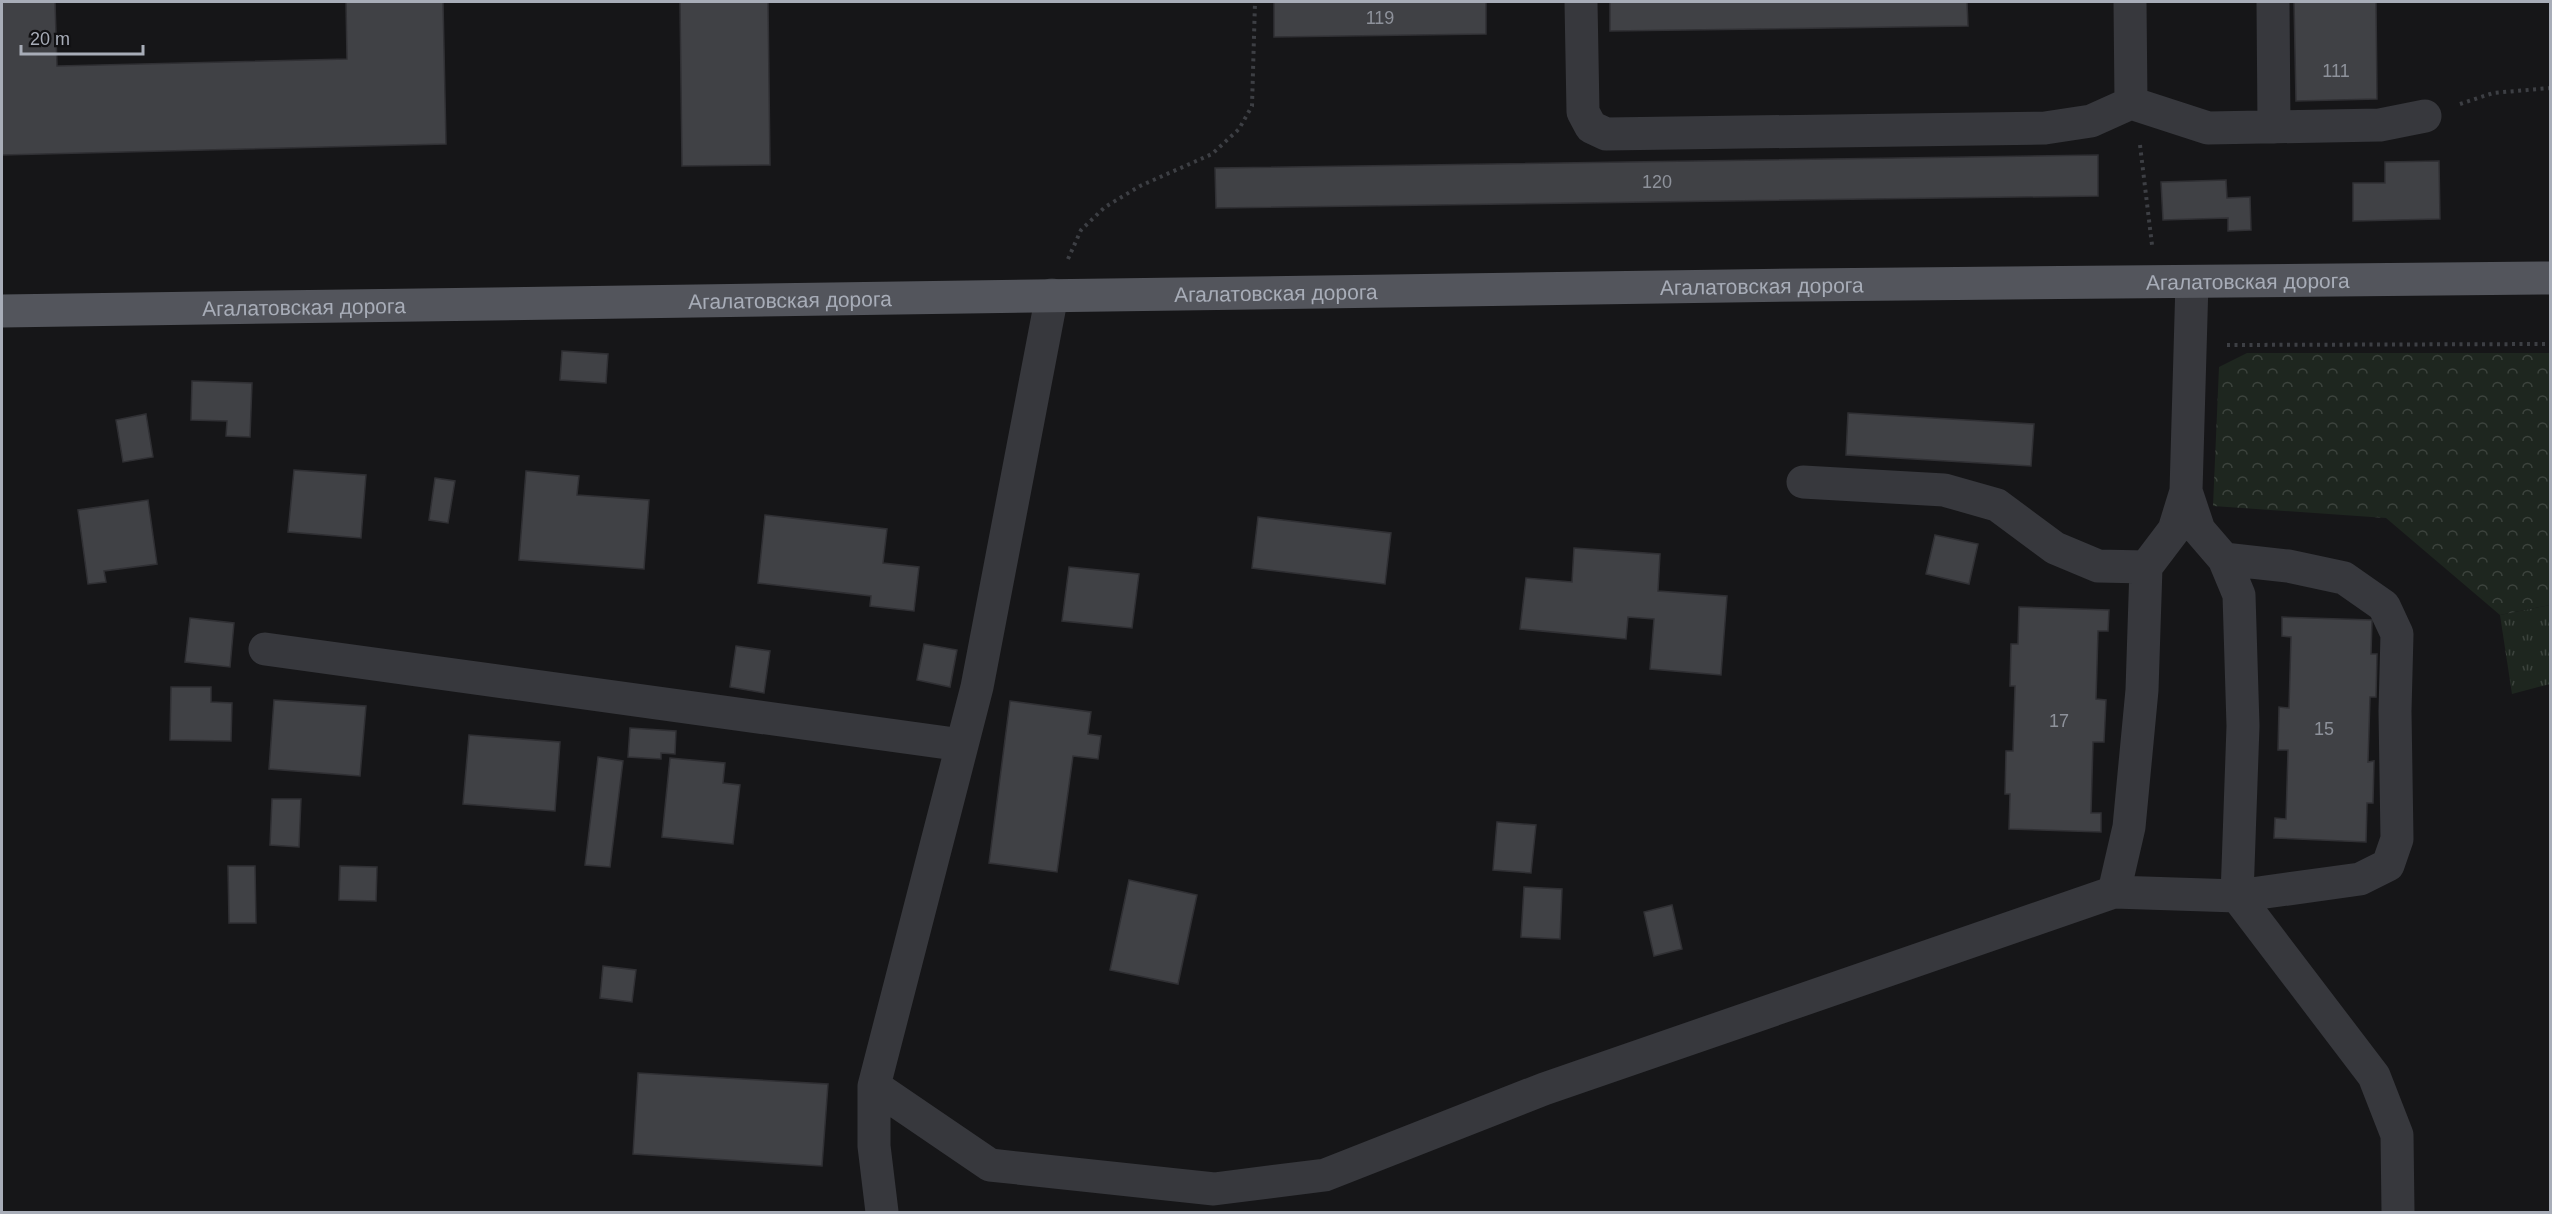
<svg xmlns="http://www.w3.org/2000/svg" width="2552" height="1214" viewBox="0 0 2552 1214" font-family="Arial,sans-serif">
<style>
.grass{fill:url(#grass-tufts)}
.forest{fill:url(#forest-crowns)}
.building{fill:#404145;stroke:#303034;stroke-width:1.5}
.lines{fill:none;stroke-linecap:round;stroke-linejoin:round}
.path{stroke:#3d3f44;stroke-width:4;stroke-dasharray:3 4.5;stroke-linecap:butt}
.minor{stroke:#37383d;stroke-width:33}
.major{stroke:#53555c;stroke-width:33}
.labels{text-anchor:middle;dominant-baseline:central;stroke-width:6;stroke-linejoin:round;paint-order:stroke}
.number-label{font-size:18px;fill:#8e929b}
.street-label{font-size:21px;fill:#a8adb8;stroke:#111113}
</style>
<defs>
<pattern id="grass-tufts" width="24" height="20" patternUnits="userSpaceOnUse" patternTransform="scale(1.5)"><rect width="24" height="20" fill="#1e261f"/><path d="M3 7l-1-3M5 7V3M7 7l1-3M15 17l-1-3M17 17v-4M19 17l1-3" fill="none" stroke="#3c433d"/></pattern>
<pattern id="forest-crowns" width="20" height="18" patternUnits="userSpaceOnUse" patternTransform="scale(1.5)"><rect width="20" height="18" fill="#1e261f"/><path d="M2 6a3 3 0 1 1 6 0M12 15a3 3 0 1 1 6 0" fill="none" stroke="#3c433d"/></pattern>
</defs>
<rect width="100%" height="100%" fill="#161618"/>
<!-- grass -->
<path class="grass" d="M2550,605V684L2512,694L2500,615Z"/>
<!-- forest -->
<path class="forest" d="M2247,353H2550V605L2500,615L2386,518L2213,506L2219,367Z"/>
<!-- building -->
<path class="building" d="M2,2H55L57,66L347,59L346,2H443L446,144L2,155Z
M680,2H768L770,165L682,166Z
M1274,2H1486V34L1274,37Z
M1610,2H1967L1968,26L1610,31Z
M2294,2H2376L2377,99L2296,101Z
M2098,155V196L1216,208L1215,168Z
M2439,161L2440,219L2353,221V183H2385V162Z
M2226,180L2227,198L2250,197L2251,230L2228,231V218L2163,220L2161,182Z
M562,351L608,354L606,383L560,380Z
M192,381L252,383L250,437L226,436L227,421L191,420Z
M1848,413L2034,424L2031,466L1846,455Z
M146,414L153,457L123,462L116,420Z
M294,470L366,475L361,538L288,532Z
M526,471L579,476L577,495L649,500L644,569L519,560Z
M435,478L455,481L448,523L429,520Z
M148,500L157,564L104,571L106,582L88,584L78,510Z
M765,515L887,529L883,563L919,567L914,611L870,606L871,596L758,583Z
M1258,517L1391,533L1385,584L1252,568Z
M1935,535L1978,544L1969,584L1926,574Z
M1574,548L1660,554L1658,591L1727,596L1721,675L1650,669L1654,619L1628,617L1626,639L1520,629L1526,578L1572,582Z
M1069,567L1139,574L1132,628L1062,621Z
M2019,607L2109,610L2108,631H2098L2096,699L2106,700L2104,742H2093L2091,813H2101V832L2009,829L2010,794H2005L2006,751H2013L2015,686H2010L2011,644H2018Z
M2282,617L2372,620L2371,654H2377L2376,697H2370L2368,762L2374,761L2373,803H2367L2366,842L2274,838L2275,818L2286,819L2288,750H2278L2279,707L2289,708L2291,637L2282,636Z
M190,618L234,623L230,667L185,662Z
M924,644L957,650L950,687L917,680Z
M736,646L770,651L764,693L730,687Z
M171,687H211V702L232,703L231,741L170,740Z
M274,700L366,706L360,776L269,769Z
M1010,701L1091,712L1088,734L1101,736L1098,759L1073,756L1057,872L989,863Z
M630,728L676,731L675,754L661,753V759L628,757Z
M469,735L560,742L555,811L463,804Z
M598,757L623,761L610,867L585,865Z
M670,758L725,763L723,783L740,785L733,844L662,837Z
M272,799H301L299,847L270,845Z
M1497,822L1536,825L1531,873L1493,870Z
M228,866H255L256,923H229Z
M340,866L377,867L376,901L339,900Z
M1129,880L1197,895L1178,984L1110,970Z
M1524,887L1562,889L1560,939L1521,937Z
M1672,905L1682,949L1654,956L1644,912Z
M603,966L636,970L632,1002L600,998Z
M638,1073L828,1084L822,1166L633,1154Z"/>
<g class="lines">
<!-- path -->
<path class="path" d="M2460,104L2493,93L2550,88
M2140,145L2152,245
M1068,259L1081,230L1105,207L1140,186L1212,154L1239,129L1252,106L1255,2
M2227,345L2550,344"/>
<!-- minor -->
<path class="minor" d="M1581,2L1583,112L1591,127L1606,134L2045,128L2091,121L2131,103L2208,128L2380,125L2425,116
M2130,2L2131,103
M2273,2L2274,127
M1803,482L1944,490L1997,505L2055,548L2098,566L2146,567
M2186,491L2199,530L2224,559L2239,595L2243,726L2237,896L2374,1076L2397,1135L2398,1212
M265,649L962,745
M2114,892L2129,827L2142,690L2146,567L2174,530L2186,491L2192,282
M874,1086L990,1165L1214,1189L1325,1175L1544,1089L2114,892L2237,896L2360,879L2388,865L2397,839L2395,711L2397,634L2384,606L2344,578L2288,566L2224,559
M882,1212L874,1146V1086L977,687L1052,295"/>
<!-- major -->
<path class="major" id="s1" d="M2,311L1802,285L2550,278"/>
</g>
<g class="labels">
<!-- number labels -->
<g class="number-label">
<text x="1380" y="18">119</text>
<text x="2336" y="71">111</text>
<text x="1657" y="182">120</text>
<text x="2059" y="721">17</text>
<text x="2324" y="729">15</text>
</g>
<!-- street labels -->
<g class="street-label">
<text stroke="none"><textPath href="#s1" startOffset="2246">Агалатовская дорога</textPath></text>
<text stroke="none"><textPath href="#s1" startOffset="1760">Агалатовская дорога</textPath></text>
<text stroke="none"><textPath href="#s1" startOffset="1274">Агалатовская дорога</textPath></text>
<text stroke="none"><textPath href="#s1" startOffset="788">Агалатовская дорога</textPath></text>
<text stroke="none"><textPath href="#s1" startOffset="302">Агалатовская дорога</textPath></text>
</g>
</g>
<!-- border -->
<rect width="2552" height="1214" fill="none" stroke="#a8adb8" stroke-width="6"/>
<!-- scale -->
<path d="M21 45v9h122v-9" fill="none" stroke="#a8adb8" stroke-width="3"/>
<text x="30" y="45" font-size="18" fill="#a8adb8" stroke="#111113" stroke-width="4.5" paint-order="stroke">20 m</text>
</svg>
